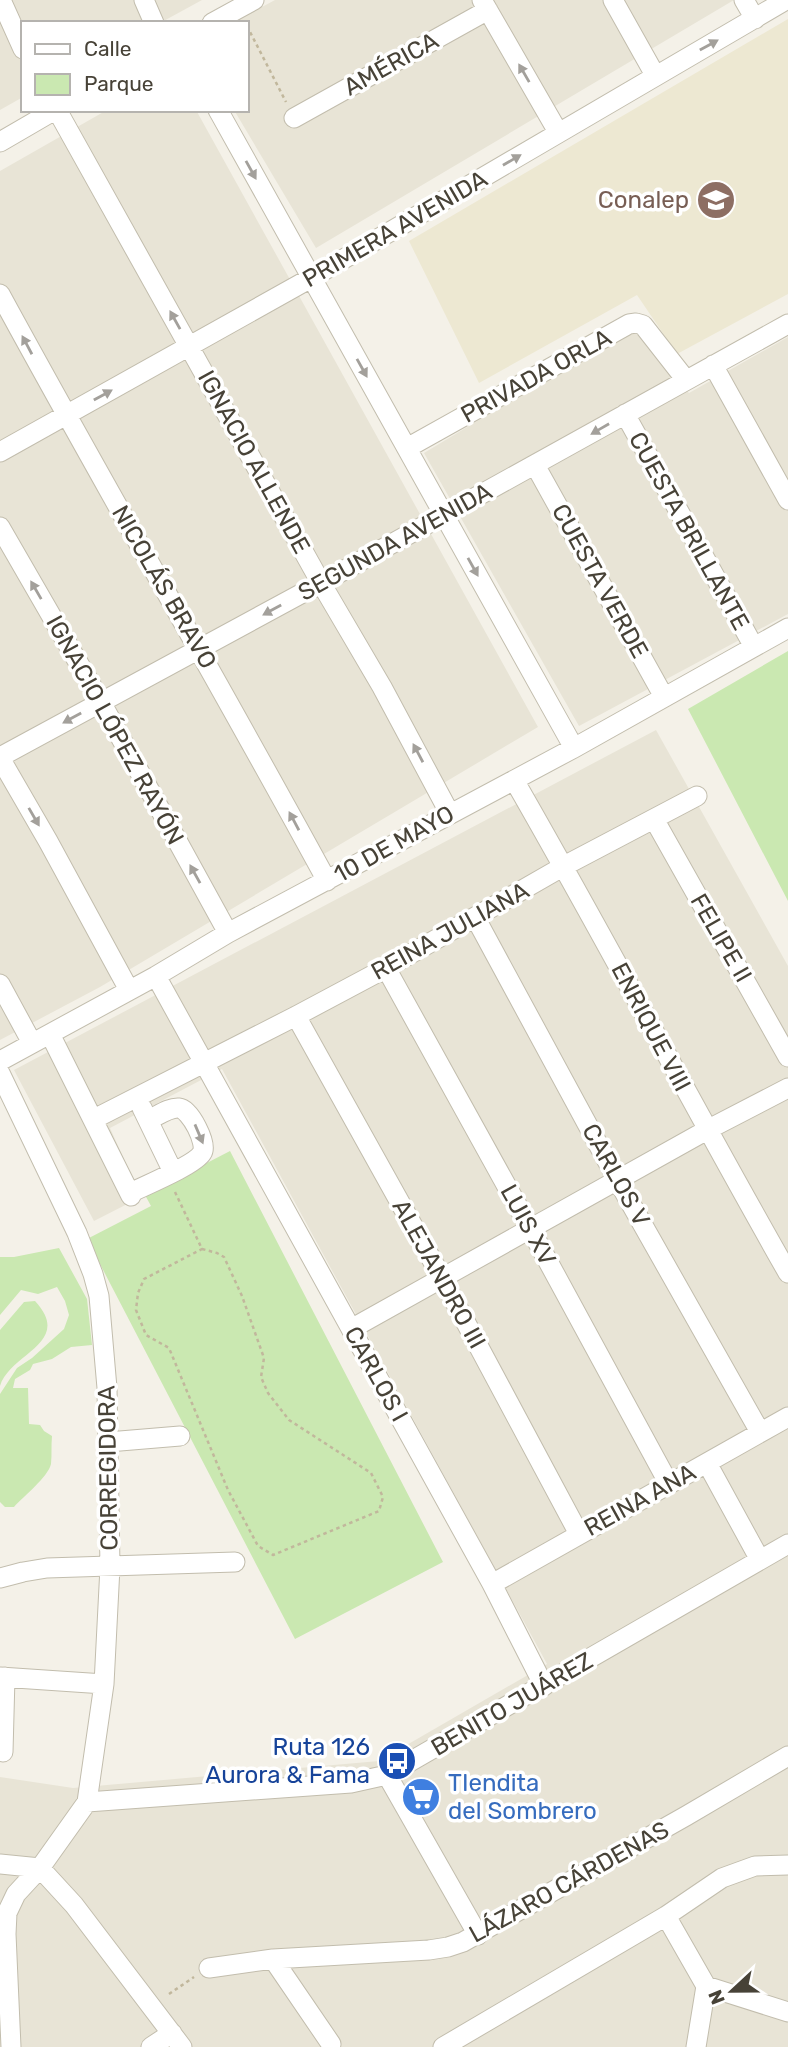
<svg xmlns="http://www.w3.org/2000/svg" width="788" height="2047" viewBox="0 0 788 2047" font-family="Rubik,sans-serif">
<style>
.residential{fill:#e8e4d6}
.education{fill:#ede8d2}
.green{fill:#cae8b1}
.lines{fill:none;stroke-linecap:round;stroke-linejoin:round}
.minor-casing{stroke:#c2bdad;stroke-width:21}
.path{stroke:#c1b79c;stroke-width:2.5;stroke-dasharray:3.5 3.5;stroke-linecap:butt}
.minor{stroke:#fff;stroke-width:19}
.oneway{fill:#a3a09b}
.labels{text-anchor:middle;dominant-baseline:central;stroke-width:7;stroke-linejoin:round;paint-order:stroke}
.street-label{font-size:24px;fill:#474237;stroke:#fff}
.education-label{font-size:24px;fill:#785e54;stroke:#fff;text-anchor:end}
.transit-label{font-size:24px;fill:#164399;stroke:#fff;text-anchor:end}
.shop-label{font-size:24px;fill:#366cbe;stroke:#fff;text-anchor:start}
</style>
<rect width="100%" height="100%" fill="#f4f1e8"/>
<!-- residential -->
<path class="residential" d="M0,0H202L160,23H23V97L0,110Z
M275,0H734L316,248L234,110H247V23H232Z
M107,110H196L538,727L100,987L0,1040V171Z
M632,328L689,393L788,337V614L579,726L424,453Z
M656,730L788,966V2047H0V1777L73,1788L379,1761L547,1664L222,1069L110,1128L141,1197L94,1221L14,1070Z"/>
<!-- education -->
<path class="education" d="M788,19V294L677,354L637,295L479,383L409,241Z"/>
<!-- green -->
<path class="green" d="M788,651V901L688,709Z
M230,1151L443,1562L295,1639L87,1239L151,1206L145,1195Z
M59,1248L87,1299L92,1345L71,1347L52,1359L33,1364L30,1370L15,1379L13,1388H28L29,1424L40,1425L44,1431L52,1436C51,1445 52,1455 51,1464C48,1477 24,1496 14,1507H5L0,1502V1394L17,1368L32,1358L64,1329L69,1315L65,1301L57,1287L38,1294L21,1290L0,1315V1257H14Z
M35,1301C74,1343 10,1353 0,1386V1330L24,1302Z"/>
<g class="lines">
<defs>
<path id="minor" d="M1,0L23,49
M144,0L154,23
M482,0L558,132
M613,0L655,75
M744,0L755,19
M212,23L254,0
M57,110L321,583L382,687L450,814
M218,110L574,748
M294,118L488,10
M0,142L55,110
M0,294C107,491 220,684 327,881
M713,365L788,500
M625,414L754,647
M407,448L629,324L636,323L643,325L686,380
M0,452L311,278L786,0
M535,465L664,697
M0,527L101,702L228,933
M0,757L321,583L788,324
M0,758L48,841L129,990
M514,780C608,943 695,1110 788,1273
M654,819L788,1057
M475,917L618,1181L760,1432
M386,968L531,1230L669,1484
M156,976L492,1584L544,1686
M0,984L32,1043
M296,1016L442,1278L579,1534
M50,1034L131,1196
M0,1061L156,976L228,933L574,748L788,628
M0,1073L77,1233L93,1274L99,1296L107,1388L110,1567L104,1684L87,1802L40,1868L16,1894L7,1913L6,1934L11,2047
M142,1108L173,1172
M94,1119L296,1016L386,968L564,866L697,796
M130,1193C144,1186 195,1165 202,1153C208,1144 190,1109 179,1108C169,1107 156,1117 148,1120
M351,1329L707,1130L788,1088
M108,1442L180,1436
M707,1463L760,1560
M0,1578L23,1572L47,1568L235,1562
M492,1584L788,1417
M0,1677L104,1684
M3,1752L5,1677
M387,1775L478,1935
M87,1802L351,1783L387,1775L788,1544
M0,1864L40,1868L74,1905L182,2047
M666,1916L706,1986L696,2047
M273,1959L331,2044
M209,1968L273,1959L429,1950L448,1947L463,1942L686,1816L788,1756
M706,1986L788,2012
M151,2047L172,2033
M443,2047L666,1916L722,1878L755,1866L788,1865"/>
</defs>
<!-- minor casing -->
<use href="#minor" class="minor-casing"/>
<!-- path -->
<path class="path" d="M247,26L286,102
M175,1192L202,1249
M202,1249L217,1253L224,1257L242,1296L264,1358L261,1377L268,1393L289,1420L371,1473L383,1497L379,1511L273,1555L258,1546L228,1490L169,1348L146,1335L136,1310L138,1293L144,1279Z
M169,1994L194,1977"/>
<!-- minor -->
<use href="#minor" class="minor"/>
</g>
<!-- one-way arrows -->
<defs><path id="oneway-solid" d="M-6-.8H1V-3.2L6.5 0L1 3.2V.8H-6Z" transform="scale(1.75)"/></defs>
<g class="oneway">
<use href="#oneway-solid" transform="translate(709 45) rotate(-29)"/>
<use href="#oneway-solid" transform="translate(524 73) rotate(-120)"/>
<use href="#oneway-solid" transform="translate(512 160) rotate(-30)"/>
<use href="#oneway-solid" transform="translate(251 170) rotate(61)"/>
<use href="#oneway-solid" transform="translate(175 320) rotate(-119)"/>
<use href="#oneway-solid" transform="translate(27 345) rotate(-118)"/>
<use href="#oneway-solid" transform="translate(362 368) rotate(61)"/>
<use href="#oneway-solid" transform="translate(103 395) rotate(-29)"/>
<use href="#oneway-solid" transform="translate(600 429) rotate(150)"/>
<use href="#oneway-solid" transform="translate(473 567) rotate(61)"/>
<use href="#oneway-solid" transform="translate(36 590) rotate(-120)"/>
<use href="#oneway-solid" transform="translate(272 610) rotate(151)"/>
<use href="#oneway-solid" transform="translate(72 718) rotate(151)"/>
<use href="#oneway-solid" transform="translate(418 753) rotate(-118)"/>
<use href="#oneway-solid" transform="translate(34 817) rotate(60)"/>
<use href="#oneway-solid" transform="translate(294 821) rotate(-118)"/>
<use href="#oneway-solid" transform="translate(195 874) rotate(-119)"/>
<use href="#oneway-solid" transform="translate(199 1134) rotate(67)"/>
</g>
<!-- icons -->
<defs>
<symbol id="school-disc" viewBox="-11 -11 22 22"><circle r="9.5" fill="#8d6e63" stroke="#fff"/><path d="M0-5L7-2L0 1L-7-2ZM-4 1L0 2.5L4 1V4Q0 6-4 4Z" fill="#fff"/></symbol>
<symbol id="bus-disc" viewBox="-11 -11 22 22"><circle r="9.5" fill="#1a4fb4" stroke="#fff"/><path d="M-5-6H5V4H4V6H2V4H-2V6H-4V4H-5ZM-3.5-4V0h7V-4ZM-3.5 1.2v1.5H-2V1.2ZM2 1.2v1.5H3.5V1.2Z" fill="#fff"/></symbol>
<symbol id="supermarket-disc" viewBox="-11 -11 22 22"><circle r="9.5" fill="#3f7fe0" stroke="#fff"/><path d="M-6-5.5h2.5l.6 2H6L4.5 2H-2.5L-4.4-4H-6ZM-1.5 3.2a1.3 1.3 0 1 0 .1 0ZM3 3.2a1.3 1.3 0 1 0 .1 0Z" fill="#fff"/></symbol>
</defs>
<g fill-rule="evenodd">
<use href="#school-disc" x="694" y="178" width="44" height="44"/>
<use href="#bus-disc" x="375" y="1739" width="44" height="44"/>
<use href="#supermarket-disc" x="399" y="1775" width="44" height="44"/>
</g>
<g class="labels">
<!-- street labels -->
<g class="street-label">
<text transform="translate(391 64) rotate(-29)">AMÉRICA</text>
<text transform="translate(395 229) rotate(-30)">PRIMERA AVENIDA</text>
<text transform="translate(536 376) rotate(-29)">PRIVADA ORLA</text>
<text transform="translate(254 462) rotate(61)">IGNACIO ALLENDE</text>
<text transform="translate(689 531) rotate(61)">CUESTA BRILLANTE</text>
<text transform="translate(395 542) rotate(-29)">SEGUNDA AVENIDA</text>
<text transform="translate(600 581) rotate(61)">CUESTA VERDE</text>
<text transform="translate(164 587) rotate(60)">NICOLÁS BRAVO</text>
<text transform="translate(115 730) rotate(61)">IGNACIO LÓPEZ RAYÓN</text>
<text transform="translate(394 844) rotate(-29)">10 DE MAYO</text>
<text transform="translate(450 931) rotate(-29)">REINA JULIANA</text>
<text transform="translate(721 938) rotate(60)">FELIPE II</text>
<text transform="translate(651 1027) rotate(62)">ENRIQUE VIII</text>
<text transform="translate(616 1175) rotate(61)">CARLOS V</text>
<text transform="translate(528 1225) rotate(61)">LUIS XV</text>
<text transform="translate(439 1274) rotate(61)">ALEJANDRO III</text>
<text transform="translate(376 1374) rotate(61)">CARLOS I</text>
<text transform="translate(108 1468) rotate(-91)">CORREGIDORA</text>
<text transform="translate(640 1500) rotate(-29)">REINA ANA</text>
<text transform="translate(512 1704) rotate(-30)">BENITO JUÁREZ</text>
<text transform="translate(569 1882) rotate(-29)">LÁZARO CÁRDENAS</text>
</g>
<!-- education labels -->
<g class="education-label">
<text x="689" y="200">Conalep</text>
</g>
<!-- transit labels -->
<g class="transit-label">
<text x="370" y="1747">Ruta 126<tspan x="370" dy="28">Aurora &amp; Fama</tspan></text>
</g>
<!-- shop labels -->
<g class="shop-label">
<text x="448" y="1783">TIendita<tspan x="448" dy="28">del Sombrero</tspan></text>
</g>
</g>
<!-- legend -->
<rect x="21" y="21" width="228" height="91" fill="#ffffff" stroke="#b5b3af" stroke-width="2"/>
<rect x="35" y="44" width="35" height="10" fill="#ffffff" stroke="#b5b3af" stroke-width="2"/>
<text x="84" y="56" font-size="21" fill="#474237">Calle</text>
<rect x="35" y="74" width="35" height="21" fill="#cae8b1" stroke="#b5b3af" stroke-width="2"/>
<text x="84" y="91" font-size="21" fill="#474237">Parque</text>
<!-- north arrow -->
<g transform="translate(732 1991) rotate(248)" stroke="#ffffff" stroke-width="5" paint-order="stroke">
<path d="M0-5L12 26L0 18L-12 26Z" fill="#474237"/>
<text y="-10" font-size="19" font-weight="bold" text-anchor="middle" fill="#474237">N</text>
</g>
</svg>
